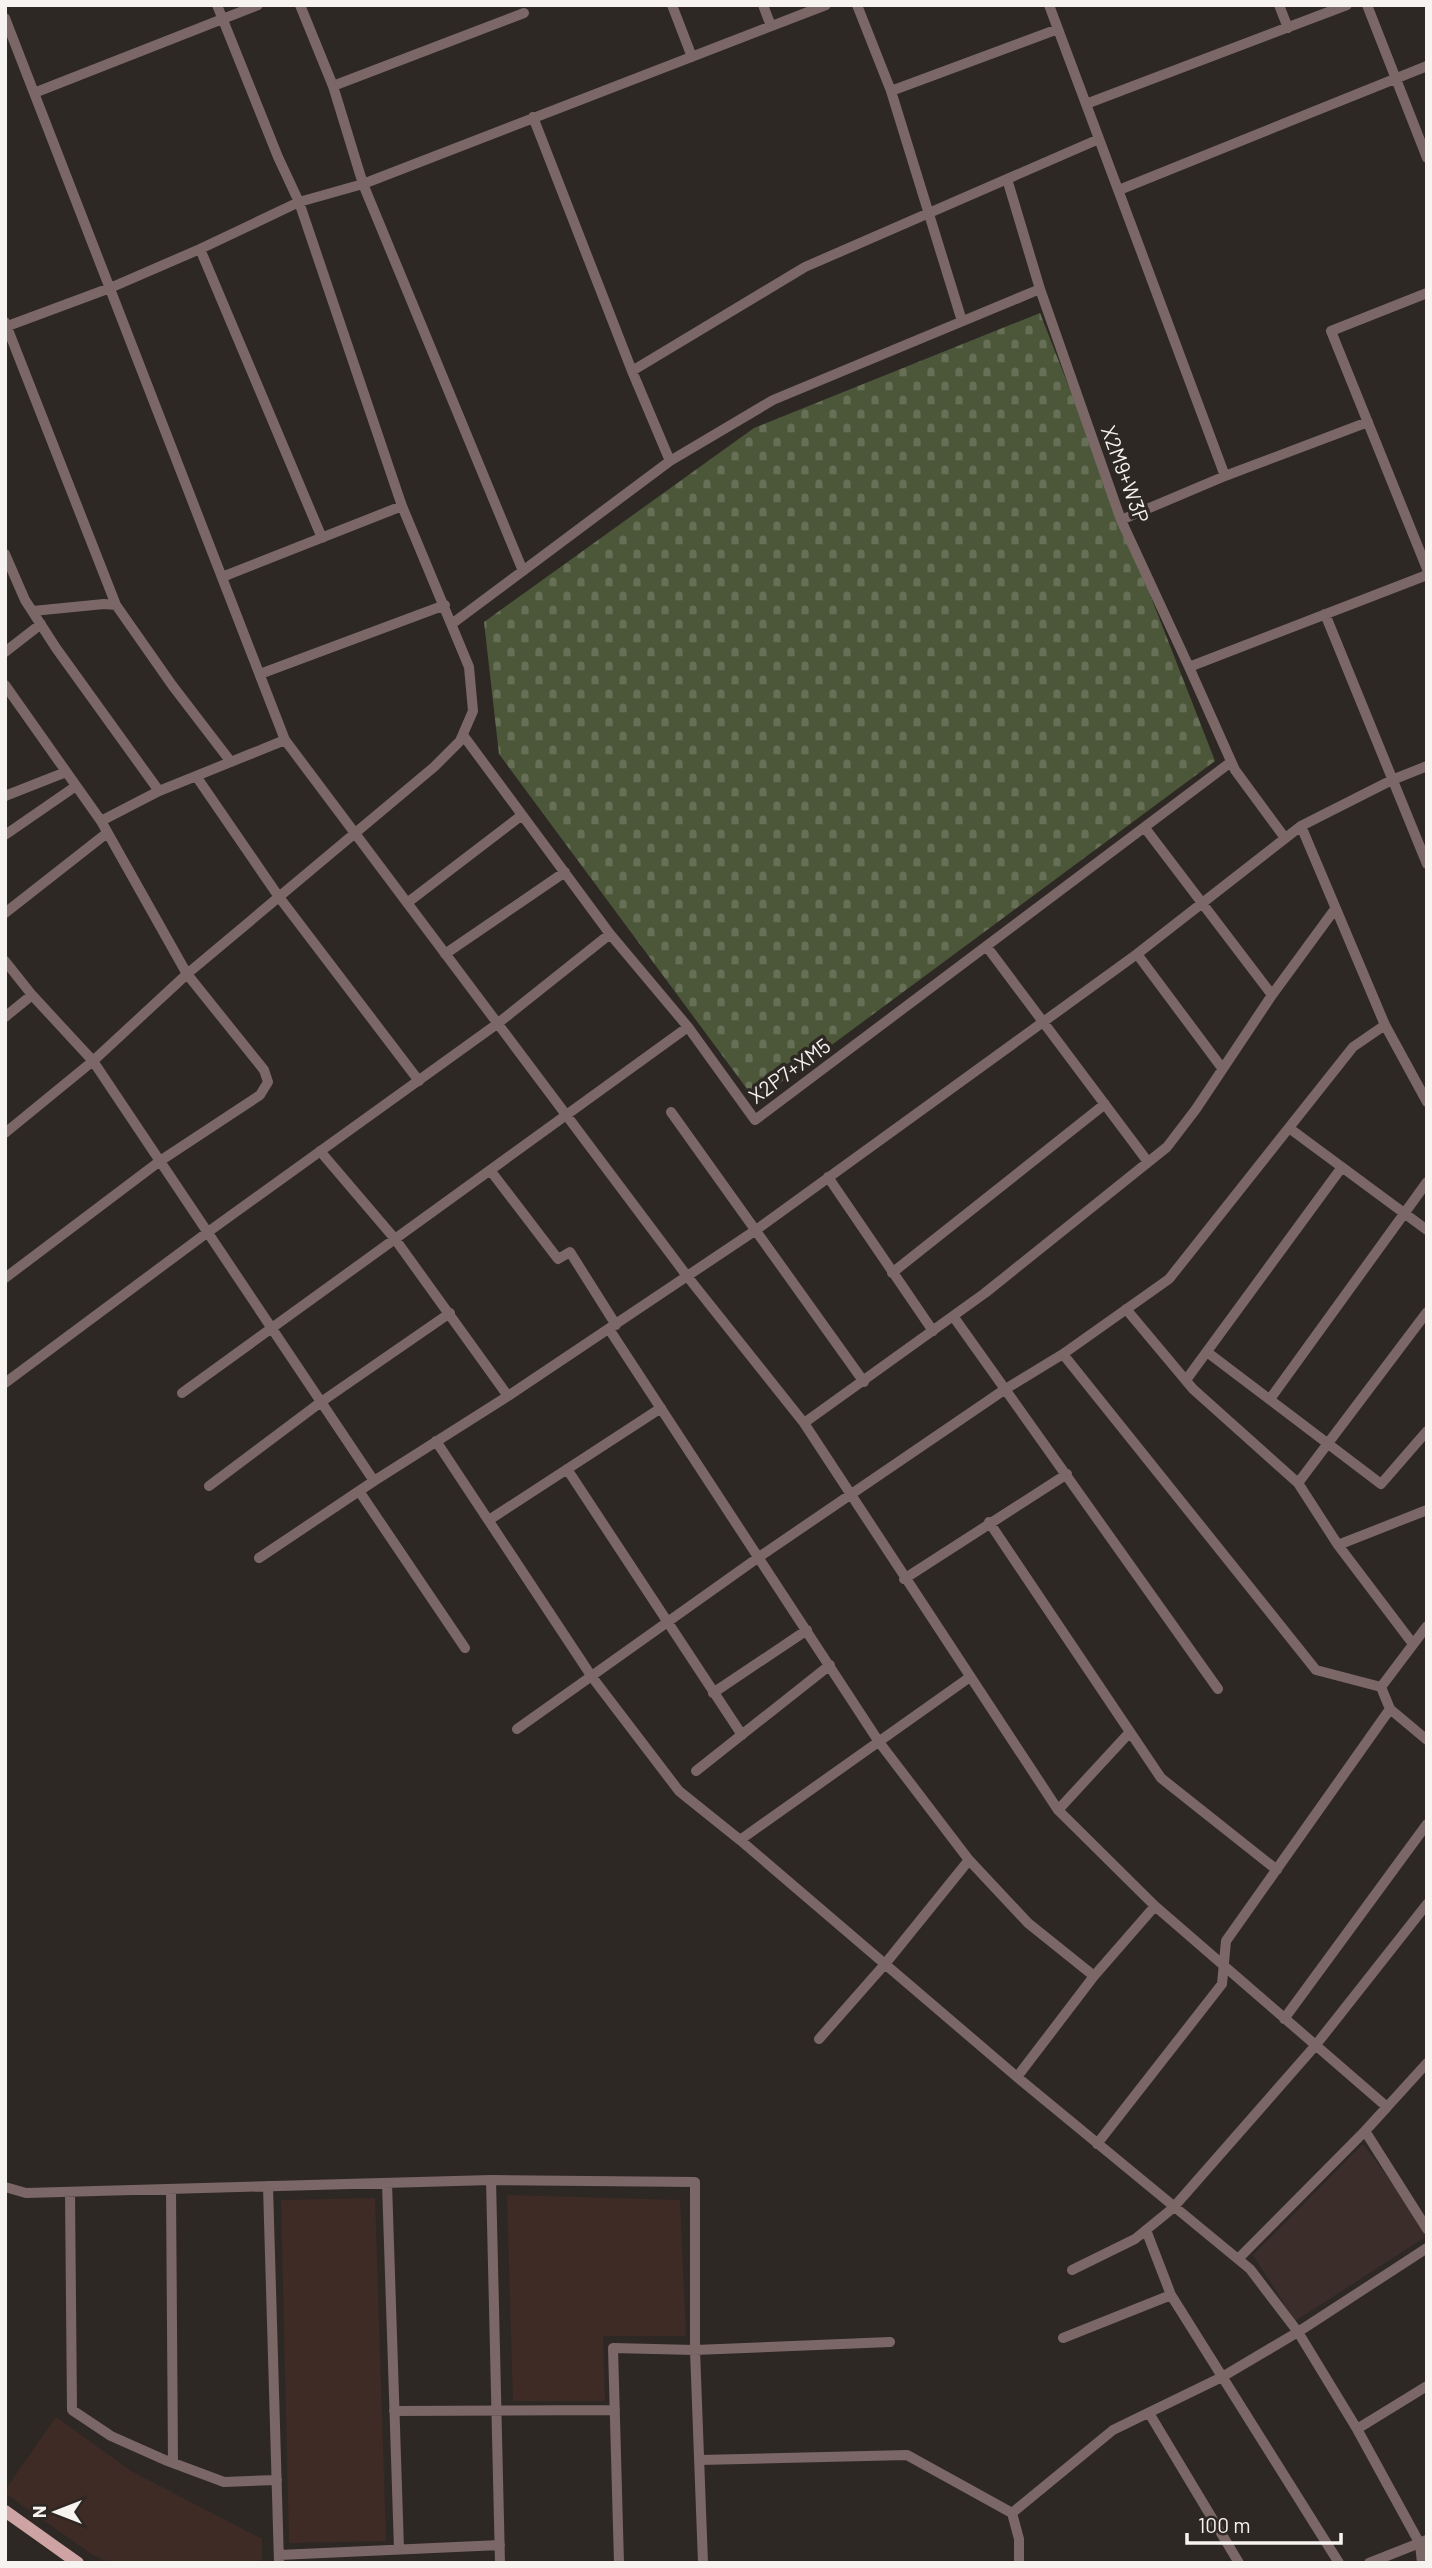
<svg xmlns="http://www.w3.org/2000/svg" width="1432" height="2568" viewBox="0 0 1432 2568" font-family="Barlow,sans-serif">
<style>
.commercial{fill:#3e2b25}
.built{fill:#3b2e2a}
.cemetery{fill:url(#cemetery-stones)}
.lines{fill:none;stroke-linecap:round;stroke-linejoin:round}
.minor{stroke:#7b6766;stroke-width:10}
.major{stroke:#cda4a3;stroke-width:12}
.labels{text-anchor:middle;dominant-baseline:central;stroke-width:7;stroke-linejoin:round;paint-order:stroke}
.street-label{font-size:21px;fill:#f7f3f1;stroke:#2e2825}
</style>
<defs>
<pattern id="cemetery-stones" width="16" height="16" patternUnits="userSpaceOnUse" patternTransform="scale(1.75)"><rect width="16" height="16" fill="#4c5739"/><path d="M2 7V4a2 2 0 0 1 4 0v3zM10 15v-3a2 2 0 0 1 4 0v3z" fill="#677056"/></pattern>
</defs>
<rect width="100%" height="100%" fill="#2e2825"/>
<!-- commercial -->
<path class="commercial" d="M507,2195L680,2200L686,2336H603L605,2401H513Z
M375,2198L386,2541L289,2543L281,2200Z
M56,2417L131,2471L262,2539V2563H110L93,2555L5,2493V2490Z"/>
<!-- built -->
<path class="built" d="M1363,2144L1427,2230V2236L1295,2321L1253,2255Z"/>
<!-- cemetery -->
<path class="cemetery" d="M1040,313L1215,761L756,1101L499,754L484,622L754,428Z"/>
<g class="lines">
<!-- minor -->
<path class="minor" d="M672,5L692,57
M763,5L771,26
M857,5L891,91L962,321
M1049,5L1225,476
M1279,5L1288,28
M1367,5L1427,158
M5,18L285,740L687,1276L804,1423L1058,1810L1155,1906L1387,2107L1427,2063
M333,86L524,13
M891,91L1058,29
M34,93L258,5
M1086,104L1347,5
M533,117L632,371
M1119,190L1427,66
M200,249L322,538
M1040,289L1121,520L1189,667
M1427,293L1331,331L1427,569
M5,322L116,605
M5,327L110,288L200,249L299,202L363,184L333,86L300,5
M670,461L773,400L1040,289L1007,179
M1121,520L1225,476L1368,422
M5,554L25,600L56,648L159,791
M523,571L363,184L826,5
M222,577L402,506
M33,611L104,604L116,605L172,685L231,762
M1325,614L1427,864
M453,623L670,461L632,371L805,267L1099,139
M5,652L41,624
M260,674L445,605
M5,685L101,821L187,974L264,1070L268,1082L260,1095L160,1161L5,1278
M463,735L610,934L688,1027L755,1120L1231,762
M196,776L279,897L419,1081
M5,796L66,772
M101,821L159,791L285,740
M1301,826L1385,1025L1427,1102
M1145,828L1272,995
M5,835L76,786
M1285,838L1235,770L1189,667L1427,575
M407,903L522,815
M5,913L107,833
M987,947L1148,1162
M445,954L565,872
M1137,954L1222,1068
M5,961L32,995L93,1061L374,1481L508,1396L756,1230L1137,954L1301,826L1392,780L1427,766
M5,1017L32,995
M671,1112L864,1382
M1289,1128L1427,1230
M5,1133L93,1061L187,974L434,767L460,741L473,711L469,667L402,506L299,202L278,157L217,5
M320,1151L395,1239L508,1396
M490,1170L558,1259L570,1252L616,1325
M828,1177L933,1331
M892,1273L1105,1104
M1126,1309L1193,1389L1298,1483L1338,1545L1413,1644
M953,1316L1218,1689
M609,1329L879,1742L969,1860L1028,1923L1094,1976
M1207,1352L1381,1484L1427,1431
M1063,1354L1316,1670L1381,1687
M1186,1380L1342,1167
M5,1383L208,1232L497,1024L610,934
M182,1393L688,1027
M1270,1399L1427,1182
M804,1423L985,1293L1167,1147L1196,1109L1272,995L1335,909
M436,1441L592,1677L679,1791L740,1840L1017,2077L1250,2269L1298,2332L1357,2429L1420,2544L1422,2563
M567,1469L742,1735
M1298,1483L1427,1312
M209,1486L321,1402L450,1313
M359,1491L465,1648
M489,1520L661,1408
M989,1522L1161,1778L1277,1870
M1338,1545L1427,1510
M259,1558L374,1481
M904,1579L1067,1474
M713,1693L807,1630
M1390,1709L1427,1740
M517,1729L759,1557L1004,1390L1063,1354L1169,1279L1353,1047L1385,1025
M696,1771L830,1665
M1058,1810L1130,1732
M740,1840L970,1677
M1284,2019L1427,1824
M819,2039L885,1964L969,1860
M1017,2077L1094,1976L1155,1906
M1387,2107L1365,2131L1427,2229
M1097,2144L1222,1984L1226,1941L1390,1709L1381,1687L1427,1626
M491,2180L500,2563
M387,2183L399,2549
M268,2186L279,2563
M5,2187L26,2193L491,2180L695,2182V2350L703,2563
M171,2189L173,2463
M70,2192L72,2410L111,2436L165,2460L224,2482L277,2480
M1146,2230L1171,2295L1339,2563
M1239,2258L1365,2131
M1072,2270L1135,2239L1173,2208L1315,2046L1427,1904
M1063,2338L1171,2295
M394,2411L615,2410
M1149,2413L1239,2563
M1357,2429L1427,2386
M700,2460L907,2455L1012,2513L1113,2430L1222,2377L1298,2332L1427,2248
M1012,2513L1019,2539V2563
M279,2555L500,2545
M619,2563L613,2348L695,2350L890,2342
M1369,2563L1427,2540"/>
<!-- major -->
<path class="major" d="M5,2511L78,2563"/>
</g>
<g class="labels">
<!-- street labels -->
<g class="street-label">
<text transform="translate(1126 474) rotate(70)">X2M9+W3P</text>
<text transform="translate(789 1070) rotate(-36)">X2P7+XM5</text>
</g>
</g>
<!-- border -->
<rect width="1432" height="2568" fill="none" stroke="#f7f3f1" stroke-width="14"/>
<!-- north arrow -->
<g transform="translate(56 2512) rotate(270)" stroke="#2e2825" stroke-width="5" paint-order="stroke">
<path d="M0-5L12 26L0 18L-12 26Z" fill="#f7f3f1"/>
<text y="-10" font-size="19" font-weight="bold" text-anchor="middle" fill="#f7f3f1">N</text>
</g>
<!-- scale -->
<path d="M1187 2533v10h154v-10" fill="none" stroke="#f7f3f1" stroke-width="3.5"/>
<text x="1198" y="2533" font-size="21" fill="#f7f3f1" stroke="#2e2825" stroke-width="5" paint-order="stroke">100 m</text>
</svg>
